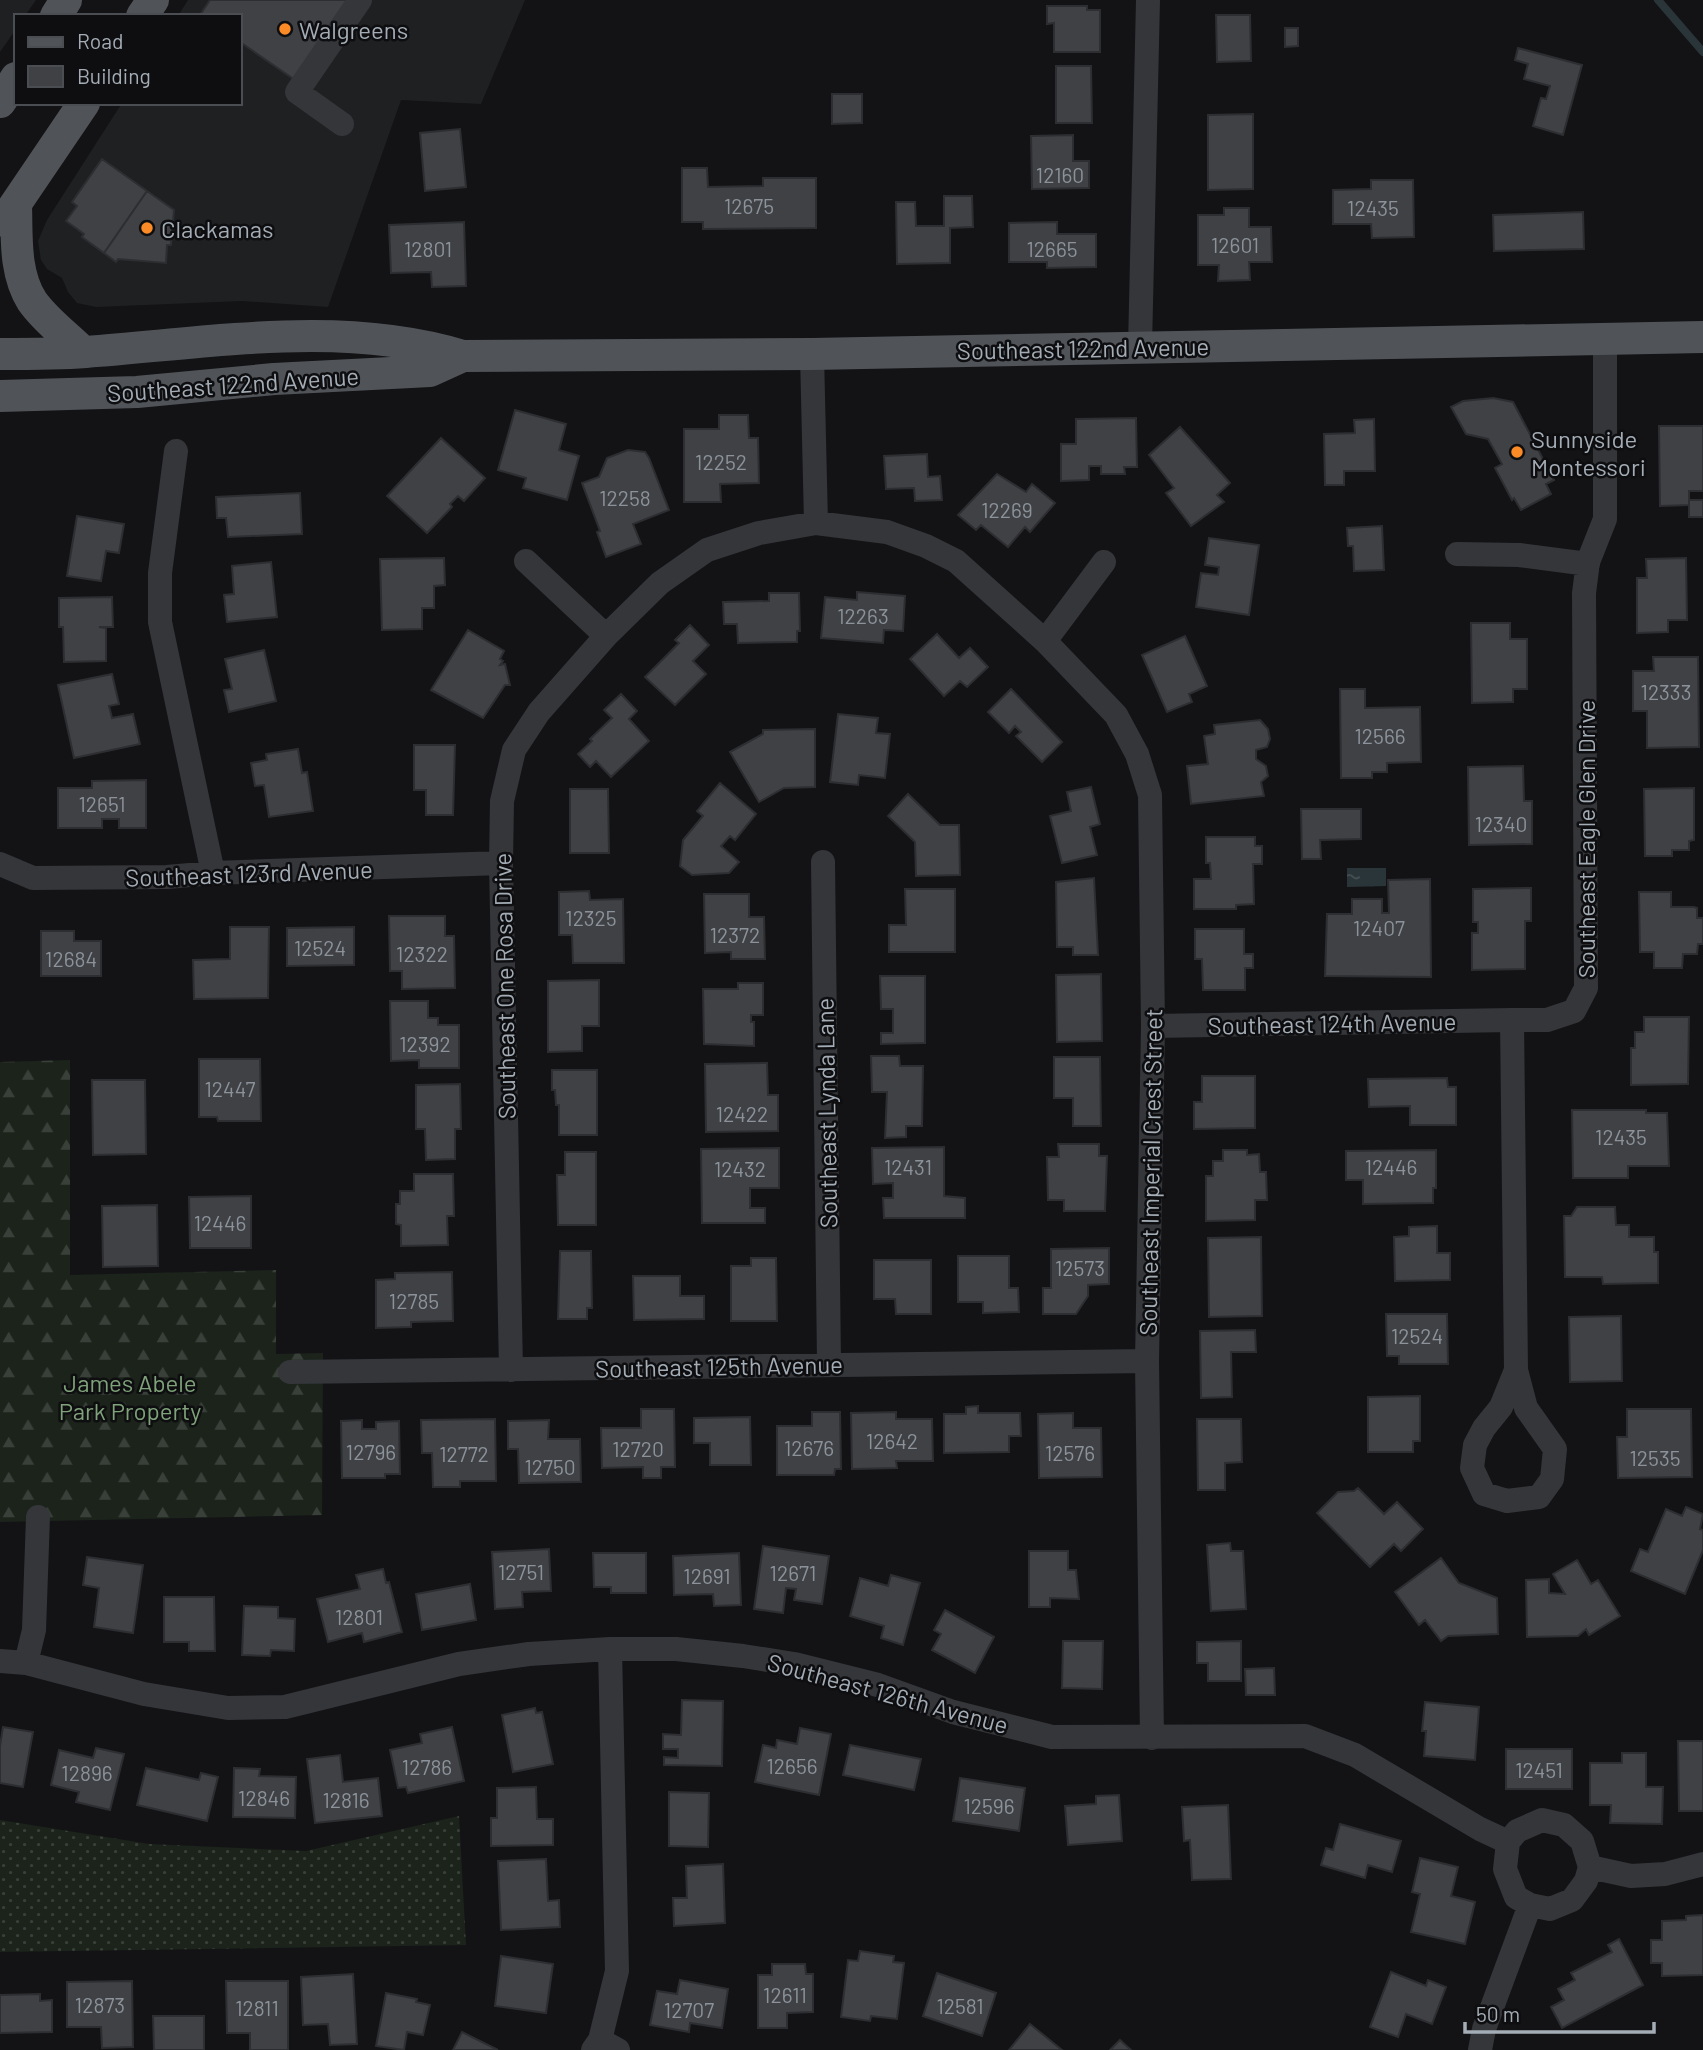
<svg xmlns="http://www.w3.org/2000/svg" width="1703" height="2050" viewBox="0 0 1703 2050" font-family="Barlow,sans-serif">
<style>
.built{fill:#1f2022}
.grass{fill:url(#grass-dots)}
.forest{fill:url(#forest-firs)}
.water{fill:url(#water-ripples)}
.lines{fill:none;stroke-linecap:round;stroke-linejoin:round}
.stream{stroke:#293539;stroke-width:8}
.building{fill:#3f4145;stroke:#2d2e31;stroke-width:2}
.minor{stroke:#34363a;stroke-width:24}
.major{stroke:#505459;stroke-width:32}
.poi-dot{fill:#fa8b26;stroke:#0e0e10;stroke-width:2.5}
.labels{text-anchor:middle;dominant-baseline:central;stroke-width:5;stroke-linejoin:round;paint-order:stroke}
.number-label{font-size:21px;fill:#8b929a}
.poi-label{font-size:24px;fill:#a4adb6;stroke:#0e0e10;text-anchor:start}
.street-label{font-size:24px;fill:#a4adb6;stroke:#0e0e10}
.park-label{font-size:24px;fill:#7fa27a;stroke:#0e0e10}
</style>
<defs>
<pattern id="grass-dots" width="8" height="8" patternUnits="userSpaceOnUse" patternTransform="scale(1.75)"><rect width="8" height="8" fill="#1b231b"/><path d="M2 2h.1M6 6h.1" fill="none" stroke="#39403a" stroke-width="1.8" stroke-linecap="round"/></pattern>
<pattern id="forest-firs" width="22" height="20" patternUnits="userSpaceOnUse" patternTransform="scale(1.75)"><rect width="22" height="20" fill="#1b231b"/><path d="M5 1l3.5 6h-7zM16 11l3.5 6h-7z" fill="#39403a"/></pattern>
<pattern id="water-ripples" width="26" height="14" patternUnits="userSpaceOnUse" patternTransform="scale(1.75)"><rect width="26" height="14" fill="#293539"/><path d="M2 4q2-2 4 0t4 0M15 11q2-2 4 0t4 0" fill="none" stroke="#455053"/></pattern>
</defs>
<rect width="100%" height="100%" fill="#131315"/>
<!-- built -->
<path class="built" d="M0,0H36L25,16H16V29L0,52Z
M188,0H525L481,104L401,100L328,307L242,301L96,307L77,303L68,292L62,278L47,269L41,260L38,241L47,220L122,103H240V16H178Z"/>
<!-- grass -->
<path class="grass" d="M459,1816L466,1945L0,1952V1820L149,1844L306,1851Z"/>
<!-- forest -->
<path class="forest" d="M70,1060V1275L276,1270V1354L323,1353L322,1515L0,1522V1062Z"/>
<!-- water -->
<path class="water" d="M1347,868H1386V886L1347,887Z"/>
<g class="lines">
<!-- stream -->
<path class="stream" d="M1658,0L1703,52"/>
</g>
<!-- building -->
<path class="building" d="M210,0H350L295,80L240,42V16L200,15Z
M1047,6H1087V10H1100V52H1054V23L1047,24Z
M1216,15H1250L1251,61L1217,62Z
M1285,28H1298V46L1285,47Z
M1518,48L1582,65L1563,135L1533,126L1541,98L1546,99L1550,86L1524,79L1528,64L1515,60Z
M1056,66H1091L1092,123H1056Z
M832,94H862V123L832,124Z
M1253,114V189L1208,190V115Z
M460,129L466,187L425,191L420,133Z
M1073,135V161H1089V188L1032,189L1031,136Z
M102,159L147,191L104,253L82,237L84,234L66,221L77,206L72,202Z
M682,168H707L708,187L763,186V178H816V228L703,229V222H682Z
M1371,180H1413L1414,237L1372,238L1371,224H1333V190L1371,189Z
M147,191L174,210L171,245H167L166,263L118,259L116,262L104,253Z
M944,196H972L973,227L950,228V263L897,264L896,202H915L916,226H944Z
M1224,208H1249V227H1271L1272,262H1249L1250,280L1218,281L1219,265H1198V215H1224Z
M1583,212L1584,249L1494,251L1493,215Z
M464,222L466,286L432,287L431,272L391,273L389,225Z
M1057,222V234H1096V267L1047,268V262H1009V223Z
M1493,398L1513,402L1554,480L1546,484L1551,494L1521,510L1514,498L1512,500L1495,468L1502,464L1488,439L1466,434L1451,407L1463,401Z
M515,410L566,424L559,450L579,456L567,500L523,488L526,478L498,470Z
M719,415H748L749,438H758L759,483L720,484L721,502H684V429H719Z
M1136,418L1137,467H1124L1125,474H1101V466H1089V480L1061,481V444H1076V419Z
M1374,419L1375,471H1344V485H1325L1324,434L1355,433L1354,420Z
M1659,426H1703V491H1689V505L1660,506Z
M1180,427L1230,483L1217,495L1224,502L1191,526L1166,493L1174,488L1149,455Z
M441,438L485,478L464,501L458,496L450,504L452,507L427,533L387,496Z
M628,450L645,452L649,458L669,510L633,524L641,544L606,557L597,532L600,531L582,483L599,477L607,458Z
M927,454L928,477L940,476L942,500L915,501L914,488L886,489L884,456Z
M997,474L1026,492L1032,484L1055,503L1030,532L1025,527L1008,547L981,525L976,530L958,515Z
M300,493L302,534L228,537L226,518H217L216,497Z
M1689,500H1703V517H1689Z
M77,516L124,524L119,553L106,551L101,581L67,576Z
M1382,526L1384,570L1354,571L1353,546H1348L1347,528Z
M1209,538L1259,545L1249,615L1196,607L1201,573L1218,575L1219,567L1205,565Z
M444,558L445,585L434,586V608H422V629L382,630L380,559Z
M1686,558L1687,620H1668V632L1637,633V578H1647L1646,559Z
M271,562L277,617L227,622L224,595L234,594L232,566Z
M857,592L905,596L903,631L884,630L883,643L821,638L825,597L857,600Z
M769,593H799L800,631H797V642L738,643L737,624H724L723,602L769,601Z
M112,597L113,627H99L106,628V661L64,662L63,627H59V598Z
M1471,623H1510V639H1527V689H1513V702L1472,703Z
M690,625L709,645L693,661L706,674L675,705L645,677L679,643L675,640Z
M468,630L504,651L500,659L503,661L500,665L505,664L510,685H505L483,718L431,690Z
M937,634L959,658L970,648L988,667L967,687L960,681L944,696L910,659Z
M1185,636L1207,686L1189,694L1192,702L1167,712L1142,655Z
M264,650L276,701L229,712L224,690L232,689L225,659Z
M1653,657H1698L1699,747L1647,748V711H1633V671H1654Z
M112,674L119,704L109,706L112,718L133,714L140,744L74,758L58,685Z
M1011,689L1062,742L1042,762L1016,736L1021,732L1015,726L1009,733L988,712Z
M1340,689H1365V708L1420,707L1421,762L1387,763V772H1372V778H1341Z
M621,694L637,711L629,719L649,741L611,777L596,761L590,767L578,754L592,741L590,739L612,718L604,710Z
M838,714L878,718L876,733L890,734L885,778L859,775L858,785L830,782Z
M1260,720L1268,729L1270,739L1267,747L1256,750V759L1266,766L1268,776L1261,782L1264,796L1191,804L1187,766L1208,764L1204,736L1215,734L1214,725Z
M815,729V787L784,788L759,802L730,752L763,734V730Z
M414,745H455L453,815H426V790H414Z
M298,749L302,773L307,772L313,811L269,817L264,785L255,786L251,763L267,760L266,754Z
M1523,766L1524,801H1532V844L1469,845L1468,767Z
M146,780V828H119V819H102V828H58V788H92V781Z
M720,783L756,814L735,840L730,836L721,846L739,862L729,873L692,875L680,866L683,840L703,816L697,811Z
M1091,787L1100,824L1090,827L1097,855L1062,863L1050,816L1071,811L1067,792Z
M1694,788V840L1689,841V850H1672V856H1645L1644,789Z
M570,789H608L609,853H570Z
M908,794L940,825H959L960,875L916,876L915,842L888,816Z
M1301,809H1361V839L1320,840L1321,859H1302Z
M1206,837H1255V846H1262V864H1253L1254,904L1236,905V909H1194V879H1211L1210,863H1206Z
M1094,878L1098,955H1073V947H1057L1056,882Z
M1430,879L1431,977L1325,976L1327,914H1352V899H1382V913H1389L1388,880Z
M1531,888V921H1525V969L1472,970V933H1478V922H1473V889Z
M905,889H955V952H889V925H906Z
M589,891L590,900L623,899L624,963H573L572,935H559V892Z
M1639,892H1671V907H1694L1697,908V918H1703V944H1698L1697,954H1683L1682,968H1654V952H1640Z
M704,894H749V917H764L765,959H731V952L705,953Z
M389,916H445V936H454L455,988L402,989V971H390Z
M230,927H269L268,998L194,999L193,960L230,959Z
M354,927V965L287,966V928Z
M1195,929H1244V954H1253V968H1245V990H1203L1202,959H1195Z
M41,931H74V941H101V976H41Z
M1101,974L1102,1041L1057,1042L1056,975Z
M880,976H925V1043L881,1044V1033H893V1009H881Z
M599,980V1026H582V1051L548,1052V981Z
M738,983H763V1015H751V1022H754V1046L704,1044L703,989H738Z
M390,1001H428V1018H438V1025H459V1068H419V1060L391,1061Z
M1644,1017H1689L1688,1084L1631,1085V1048H1635V1032H1644Z
M871,1056H899L900,1066H923L922,1126H906V1137L885,1138L887,1092H872Z
M1054,1057H1100L1101,1126H1073V1098H1054Z
M199,1059H260L261,1121H218L217,1117H199Z
M767,1063L768,1095H778V1131L706,1132L705,1064Z
M552,1070H597V1135H559V1105H556L555,1090H552Z
M1202,1076H1255V1128L1194,1129V1102H1202Z
M1447,1078L1448,1087H1456V1125H1410V1106L1369,1107L1368,1079Z
M92,1080H145L146,1154L93,1155Z
M460,1084L461,1129H455V1159L426,1160L425,1129H416V1085Z
M1572,1110H1646V1113H1667L1669,1166H1628V1178H1573Z
M1058,1144H1099V1156H1107L1105,1211H1064V1200H1048L1047,1157H1059Z
M944,1147V1196L965,1198V1218H884L883,1198H893V1183L873,1184L872,1148Z
M779,1148V1188H750V1208H765V1223H702L701,1149Z
M1223,1150H1247V1155L1259,1154L1260,1172H1266L1267,1200H1255V1220L1206,1221V1176H1213V1161H1223Z
M1436,1150V1188H1433V1203L1363,1204V1180H1346V1151Z
M565,1152H596V1225H558L557,1175H565Z
M414,1174H453L454,1216H447L448,1245L401,1246V1225L396,1224V1204H400V1191H414Z
M251,1196V1248H190L189,1197Z
M157,1205L158,1266L103,1267L102,1206Z
M1577,1207H1615L1616,1225H1629V1237H1654V1252H1658V1283L1603,1284L1602,1277H1565L1564,1216H1571Z
M1437,1226V1253H1450V1280L1395,1281L1394,1237L1409,1236V1227Z
M1261,1237L1262,1316L1209,1317L1208,1238Z
M1109,1248V1284L1088,1285V1296L1076,1314H1043V1288H1051V1249Z
M560,1251H591L592,1308H587V1319H558Z
M958,1256H1009V1288H1018L1019,1312L983,1313V1302H958Z
M751,1258H776L777,1321H731V1266H751Z
M874,1260H931V1314H896L895,1299H874Z
M452,1272L453,1321L411,1322V1327L376,1328V1280L395,1279V1273Z
M633,1276H680V1296H704V1319L634,1320Z
M1386,1314H1447L1448,1364H1399V1356H1387Z
M1621,1316L1622,1381L1570,1382L1569,1317Z
M1255,1330L1256,1352H1231L1232,1397L1201,1398L1200,1331Z
M1420,1396V1441H1413V1452H1368V1397Z
M978,1406V1413H1020L1021,1436H1009V1452L944,1453V1414H966V1407Z
M641,1409H674L675,1467H661V1478H643V1467L602,1468L601,1428H641Z
M1627,1409H1691L1692,1477L1618,1478L1617,1437H1627Z
M812,1412H840L841,1469H835L834,1475H777V1426H812Z
M896,1412V1419H932L933,1461H896L897,1468L852,1469L851,1413Z
M1073,1413V1428H1101L1102,1477L1039,1478L1038,1414Z
M750,1417L751,1465H710V1443H694V1418Z
M495,1419L496,1481H460V1487H433L432,1453H422L421,1420Z
M1197,1419H1241L1242,1462L1225,1463V1490H1198Z
M362,1420V1429H376V1422L399,1421L400,1474H385V1478H342L341,1421Z
M549,1420L548,1439H580L581,1482L519,1483L518,1449H508V1421Z
M1358,1488L1384,1514L1397,1502L1423,1529L1401,1551L1394,1544L1370,1567L1317,1513L1338,1492L1354,1491Z
M1686,1507L1703,1514L1700,1529L1703,1530V1550L1685,1594L1631,1571L1640,1549L1648,1552L1666,1509L1682,1516Z
M1230,1543L1231,1551H1243L1246,1609L1211,1611L1207,1545Z
M763,1546L829,1556L822,1604L794,1600L796,1589L786,1588L783,1613L754,1609Z
M549,1549L551,1591L522,1592L523,1607L495,1609L492,1552Z
M1029,1551H1068V1570H1076L1079,1599L1050,1598V1607H1029Z
M593,1553H646V1593H611V1587H594Z
M739,1553L741,1605L714,1606L713,1594L674,1595L673,1556Z
M87,1557L143,1565L133,1633L94,1627L99,1588L83,1585Z
M1441,1558L1459,1583L1497,1598L1498,1634L1448,1636L1441,1641L1425,1620L1419,1625L1395,1592Z
M1577,1560L1591,1584L1598,1580L1620,1616L1589,1635L1586,1629L1578,1636L1527,1637L1526,1580L1549,1579V1593L1565,1594L1553,1574Z
M383,1569L386,1583L389,1582L402,1632L364,1642L362,1633L328,1642L317,1599L360,1589L356,1575Z
M891,1575L920,1583L903,1645L881,1638L884,1626L850,1616L860,1578L888,1586Z
M470,1584L476,1620L422,1630L416,1594Z
M164,1597H214L215,1651H189V1642H164Z
M244,1606L278,1607V1618L295,1619L294,1651L271,1650L270,1656L242,1655Z
M945,1610L994,1637L975,1673L932,1650L941,1634L934,1630Z
M1063,1641H1103L1102,1689L1062,1688Z
M1241,1641V1681H1208V1663H1197V1642Z
M1274,1668L1275,1695H1246L1245,1669Z
M682,1700L723,1701L722,1766L664,1765V1757L678,1758V1749H663V1734L681,1735Z
M1425,1702L1479,1707L1475,1760L1424,1756L1426,1731H1422Z
M535,1708L536,1713L542,1712L553,1764L513,1772L502,1715Z
M3,1727L33,1732L23,1787L0,1783V1746Z
M452,1727L464,1781L408,1793L406,1787L398,1788L390,1750L422,1743L420,1734Z
M800,1728L831,1734L819,1795L755,1782L763,1745L776,1748L777,1740L797,1744Z
M1678,1741H1703V1811H1679Z
M850,1745L921,1759L914,1790L843,1775Z
M96,1748L124,1754L110,1810L76,1802L79,1792L51,1785L59,1750L93,1758Z
M1506,1749H1572V1789H1506Z
M1622,1753H1646V1787H1663L1662,1824L1610,1823L1611,1805H1590V1763H1622Z
M340,1755L343,1782L378,1778L382,1816L315,1823L307,1759Z
M146,1768L199,1780L201,1773L218,1777L207,1821L137,1805Z
M234,1768L260,1769L259,1776L296,1777L295,1818L233,1817Z
M960,1778L1025,1788L1019,1831L953,1821Z
M536,1787L537,1819H553V1845L491,1846V1818H497V1788Z
M669,1792L709,1793L708,1847L669,1846Z
M1119,1795L1122,1841L1068,1845L1065,1806L1096,1804V1796Z
M1228,1805L1231,1879L1192,1880L1190,1840L1184,1841L1182,1807Z
M1340,1824L1401,1841L1392,1872L1368,1865L1365,1878L1321,1865L1326,1848L1333,1850Z
M1420,1858L1458,1867L1451,1896L1475,1902L1465,1944L1411,1932L1420,1894L1412,1892Z
M546,1859L548,1901L559,1900L560,1927L501,1930L498,1861Z
M723,1864L725,1923L674,1926L673,1898H687L686,1866Z
M1703,1915V1975L1662,1976V1963H1651V1940H1662V1921L1686,1920V1916Z
M1619,1939L1643,1985L1562,2028L1551,2007L1564,2000L1558,1989L1575,1980L1571,1973L1612,1952L1608,1945Z
M860,1951L894,1956L893,1962L904,1963L897,2019L871,2016L870,2021L841,2017L848,1960L858,1961Z
M501,1956L553,1964L546,2013L495,2006Z
M772,1964H805L806,1974H813V2012L787,2013V2028H758V1975H772Z
M1391,1972L1426,1986L1428,1980L1446,1987L1432,2024L1406,2014L1398,2037L1370,2027Z
M937,1973L996,1993L982,2036L923,2016Z
M353,1974L357,2044L330,2045L328,2024L303,2025L301,1977Z
M680,1980L728,1989L722,2028L690,2023L689,2032L650,2025L657,1991L677,1994Z
M132,1981L133,2047L102,2048L101,2027H67V1982Z
M226,1981H288V2050H250V2033H227Z
M386,1993L417,1999L416,2002L430,2005L423,2035L407,2032L404,2050L376,2046Z
M40,1994V2001L52,2000V2032L0,2033V1995Z
M153,2016H204V2050H154Z
M1030,2024L1062,2050H1009Z
M462,2032L498,2050H453Z
M1120,2040L1131,2050H1110Z"/>
<g class="lines">
<!-- minor -->
<path class="minor" d="M342,124L297,92L360,0
M1140,347L1148,0
M812,354L816,523
M176,451L160,573V622L213,873
M1457,554L1519,555L1588,564
M526,561L606,636
M1045,641L1104,562
M823,862L829,1363
M0,864L33,878L167,877L213,873L501,863
M1153,1026L1512,1020
M511,1370L501,863L502,801L514,750L539,712L606,636L660,583L707,550L759,533L816,523L887,532L926,546L956,561L1045,641L1116,715L1137,754L1150,795L1153,1026L1147,1361L1152,1738
M1516,1370L1501,1407L1484,1428L1475,1445L1472,1468L1484,1494L1507,1501L1539,1497L1552,1479L1555,1449L1526,1408L1516,1370L1512,1020H1547L1574,1011L1586,988L1584,593L1588,562L1605,519V339
M290,1372L1147,1361
M0,1661L26,1663L144,1694L228,1708L285,1707L459,1664L529,1654L610,1649H676L743,1656L794,1664L878,1685L953,1712L1052,1737L1305,1736L1355,1755L1480,1829L1508,1842
M26,1663L34,1630L38,1517
M1542,1820L1564,1825L1582,1841L1590,1867L1586,1881L1572,1900L1550,1909L1530,1905L1516,1897L1505,1869L1508,1842L1517,1831Z
M1590,1867L1631,1876L1665,1874L1703,1864
M600,2040L618,2050
M593,2050L600,2040L617,1971L610,1649
M1480,2050L1484,2029L1530,1905"/>
<!-- major -->
<path class="major" d="M56,16L66,0
M142,16L153,0
M0,102L16,78
M16,204C17,236 14,273 32,301C45,320 67,336 83,352
M4,221L84,103
M0,354C28,354 57,354 86,352C210,343 341,319 463,356L812,354L1703,337
M0,396L137,392L274,379L430,371L463,356"/>
</g>
<!-- markers -->
<g class="poi-dot">
<circle cx="285" cy="29" r="7"/>
<circle cx="147" cy="228" r="7"/>
<circle cx="1517" cy="452" r="7"/>
</g>
<g class="labels">
<!-- number labels -->
<g class="number-label">
<text x="1060" y="174">12160</text>
<text x="749" y="205">12675</text>
<text x="1373" y="207">12435</text>
<text x="1235" y="244">12601</text>
<text x="428" y="248">12801</text>
<text x="1052" y="248">12665</text>
<text x="721" y="461">12252</text>
<text x="625" y="497">12258</text>
<text x="1007" y="509">12269</text>
<text x="863" y="615">12263</text>
<text x="1666" y="691">12333</text>
<text x="1380" y="735">12566</text>
<text x="102" y="803">12651</text>
<text x="1501" y="823">12340</text>
<text x="591" y="917">12325</text>
<text x="1379" y="927">12407</text>
<text x="735" y="934">12372</text>
<text x="320" y="947">12524</text>
<text x="422" y="953">12322</text>
<text x="71" y="958">12684</text>
<text x="425" y="1043">12392</text>
<text x="230" y="1088">12447</text>
<text x="742" y="1113">12422</text>
<text x="1621" y="1136">12435</text>
<text x="908" y="1166">12431</text>
<text x="1391" y="1166">12446</text>
<text x="740" y="1168">12432</text>
<text x="220" y="1222">12446</text>
<text x="1080" y="1267">12573</text>
<text x="414" y="1300">12785</text>
<text x="1417" y="1335">12524</text>
<text x="892" y="1440">12642</text>
<text x="809" y="1447">12676</text>
<text x="638" y="1448">12720</text>
<text x="371" y="1451">12796</text>
<text x="1070" y="1452">12576</text>
<text x="464" y="1453">12772</text>
<text x="1655" y="1457">12535</text>
<text x="550" y="1466">12750</text>
<text x="521" y="1571">12751</text>
<text x="793" y="1572">12671</text>
<text x="707" y="1575">12691</text>
<text x="359" y="1616">12801</text>
<text x="792" y="1765">12656</text>
<text x="427" y="1766">12786</text>
<text x="1539" y="1769">12451</text>
<text x="87" y="1772">12896</text>
<text x="264" y="1797">12846</text>
<text x="346" y="1799">12816</text>
<text x="989" y="1805">12596</text>
<text x="785" y="1994">12611</text>
<text x="100" y="2004">12873</text>
<text x="960" y="2005">12581</text>
<text x="257" y="2007">12811</text>
<text x="689" y="2009">12707</text>
</g>
<!-- poi labels -->
<g class="poi-label">
<text x="299" y="29">Walgreens</text>
<text x="161" y="228">Clackamas</text>
<text x="1531" y="438">Sunnyside<tspan x="1531" dy="28">Montessori</tspan></text>
</g>
<!-- street labels -->
<g class="street-label">
<text transform="translate(1083 348) rotate(-1)">Southeast 122nd Avenue</text>
<text transform="translate(233 384) rotate(-4)">Southeast 122nd Avenue</text>
<text transform="translate(1585 839) rotate(-90)">Southeast Eagle Glen Drive</text>
<text transform="translate(249 873) rotate(-2)">Southeast 123rd Avenue</text>
<text transform="translate(504 986) rotate(-91)">Southeast One Rosa Drive</text>
<text transform="translate(1332 1023) rotate(-1)">Southeast 124th Avenue</text>
<text transform="translate(826 1113) rotate(-91)">Southeast Lynda Lane</text>
<text transform="translate(1150 1172) rotate(-89)">Southeast Imperial Crest Street</text>
<text transform="translate(719 1366) rotate(-1)">Southeast 125th Avenue</text>
<text transform="translate(888 1693) rotate(15)">Southeast 126th Avenue</text>
</g>
<!-- park labels -->
<g class="park-label">
<text x="130" y="1382">James Abele<tspan x="130" dy="28">Park Property</tspan></text>
</g>
</g>
<!-- legend -->
<rect x="14" y="14" width="228" height="91" fill="#0e0e10" stroke="#4a4e52" stroke-width="2"/>
<rect x="28" y="37" width="35" height="10" fill="#505459" stroke="#4a4e52" stroke-width="2"/>
<text x="77" y="49" font-size="21" fill="#a4adb6">Road</text>
<rect x="28" y="66" width="35" height="21" fill="#3f4145" stroke="#4a4e52" stroke-width="2"/>
<text x="77" y="84" font-size="21" fill="#a4adb6">Building</text>
<!-- scale -->
<path d="M1465 2022v10h189v-10" fill="none" stroke="#a4adb6" stroke-width="3.5"/>
<text x="1476" y="2022" font-size="21" fill="#a4adb6" stroke="#0e0e10" stroke-width="5" paint-order="stroke">50 m</text>
</svg>
